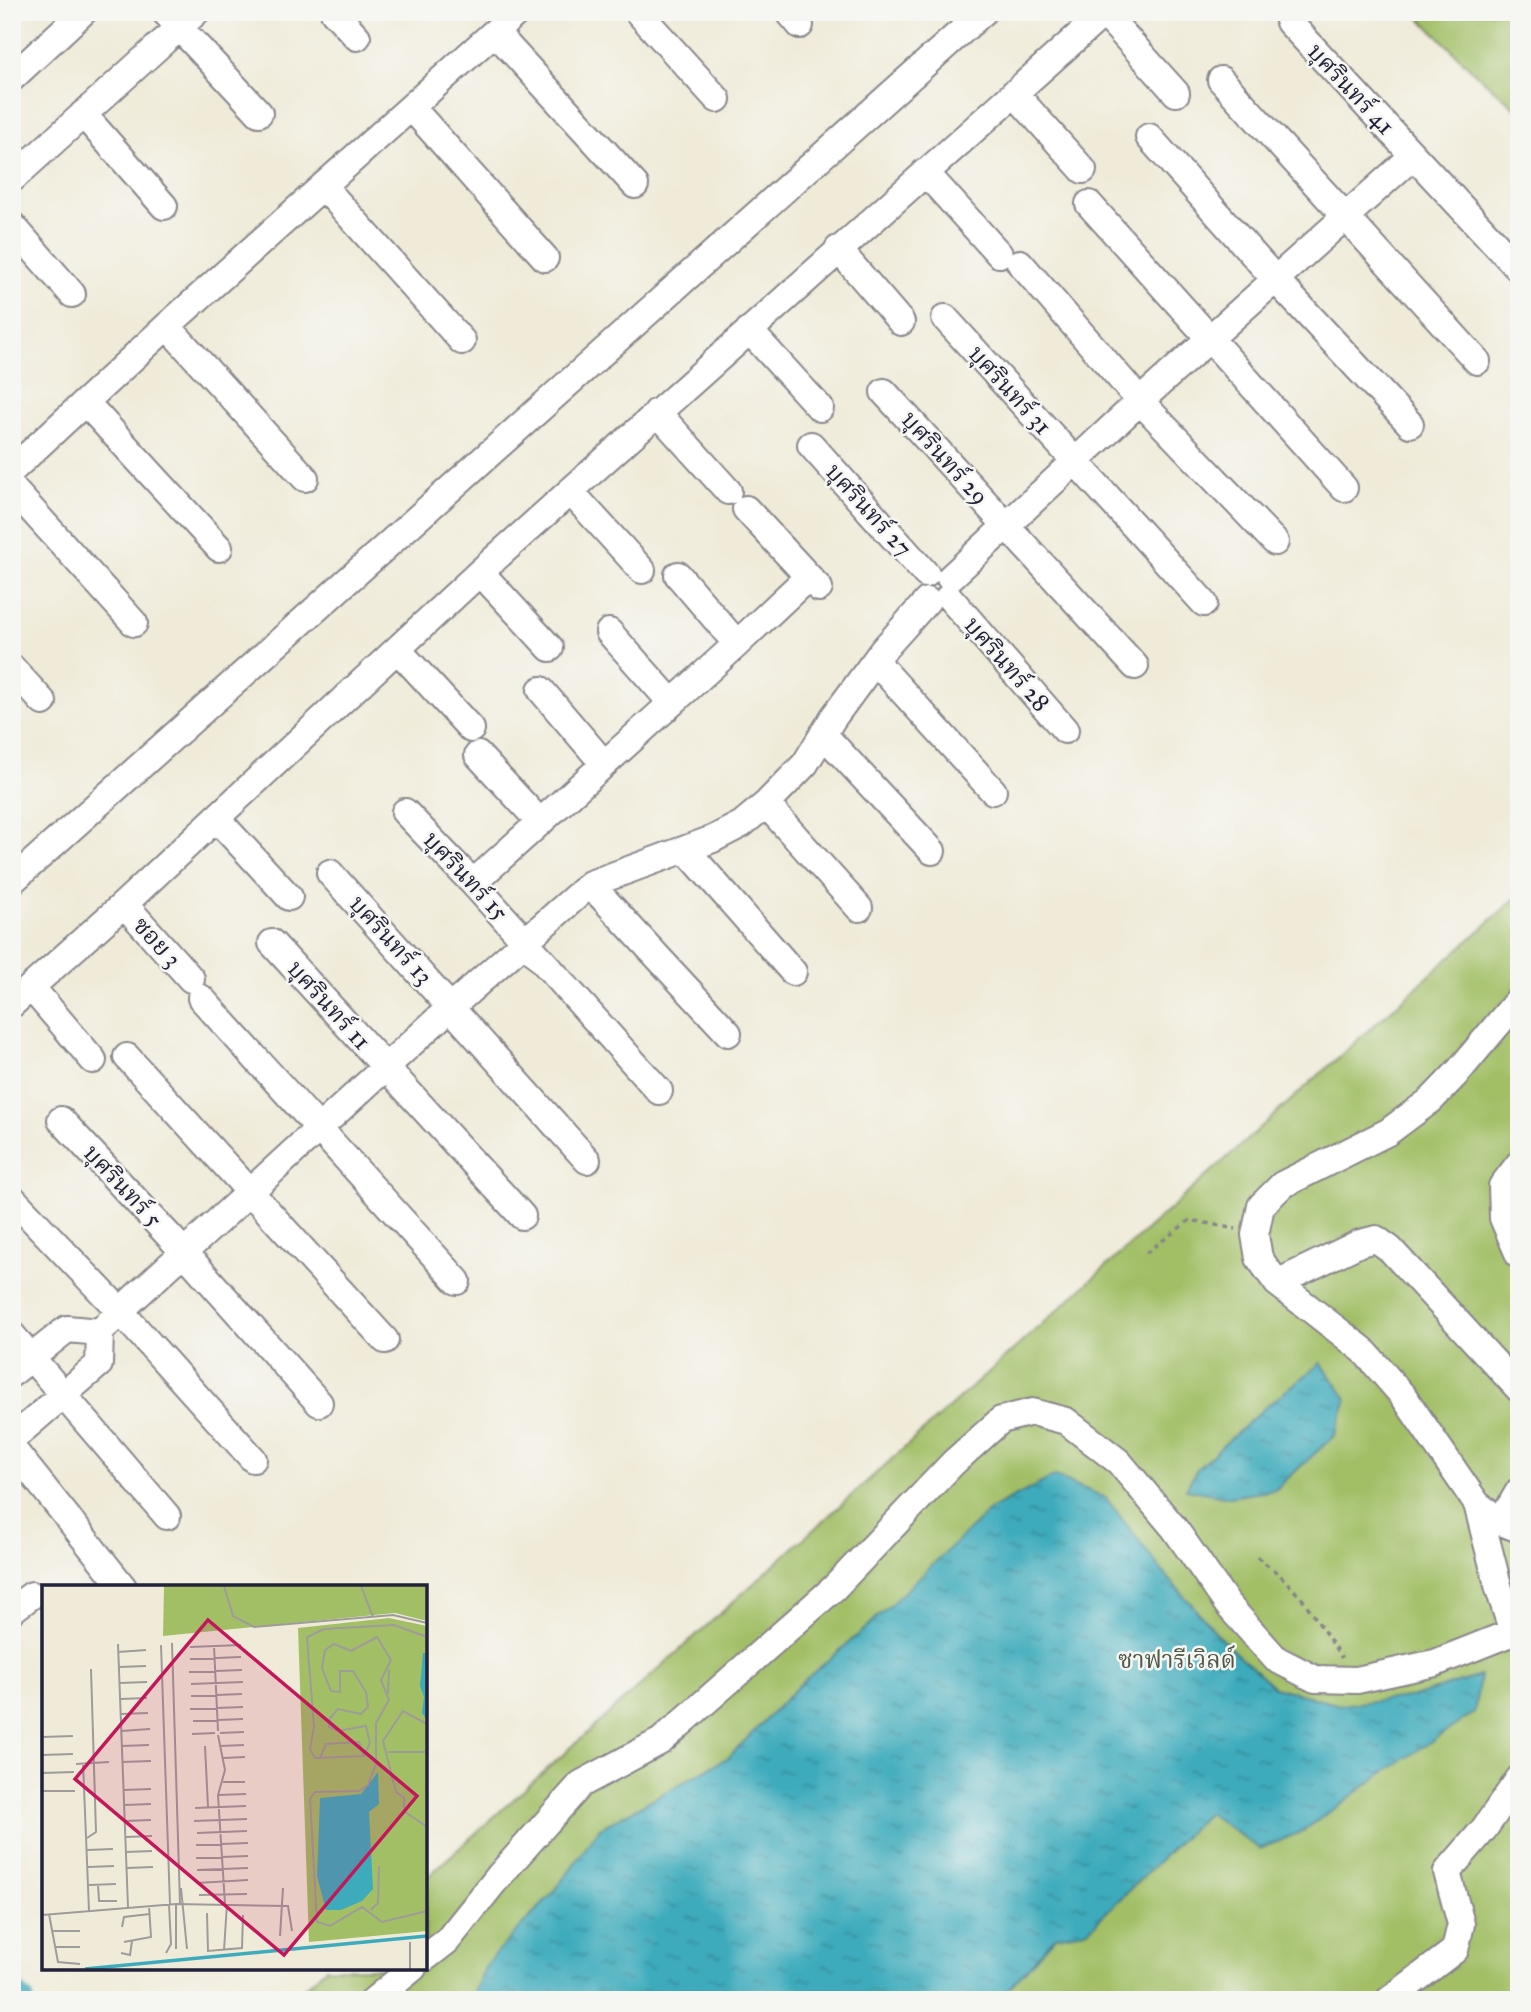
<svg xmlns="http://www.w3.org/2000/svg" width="1531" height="2012" viewBox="0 0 1531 2012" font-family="'IM FELL Great Primer','Noto Serif Thai',serif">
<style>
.green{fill:#a2bf66;stroke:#627050;stroke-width:2}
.water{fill:url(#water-ripples);stroke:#30667c;stroke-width:2}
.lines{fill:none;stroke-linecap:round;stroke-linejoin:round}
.canal{stroke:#3dabbc;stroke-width:19}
.minor-casing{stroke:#89868a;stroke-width:30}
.path{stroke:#89868a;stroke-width:3.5;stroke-dasharray:5 5;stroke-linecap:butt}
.minor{stroke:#fff;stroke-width:26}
.labels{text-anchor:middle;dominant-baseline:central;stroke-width:5;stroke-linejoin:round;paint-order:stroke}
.street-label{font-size:24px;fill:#22223b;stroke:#f6f6f2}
.park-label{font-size:24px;fill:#4f594a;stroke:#f6f6f2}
.inset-river{fill:none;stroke:#3dabbc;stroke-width:3.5}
.inset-road{fill:none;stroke:#9e9b9a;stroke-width:2}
.view{fill:#c2185b;fill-opacity:0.15;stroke:#c2185b;stroke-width:3.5}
.inset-edge{fill:none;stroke:#22223b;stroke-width:3.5}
</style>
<defs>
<pattern id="water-ripples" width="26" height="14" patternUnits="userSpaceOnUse" patternTransform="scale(1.75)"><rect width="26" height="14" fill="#3dabbc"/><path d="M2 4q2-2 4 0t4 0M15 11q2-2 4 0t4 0" fill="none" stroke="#338b9a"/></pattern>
</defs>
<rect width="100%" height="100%" fill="#f6f6f2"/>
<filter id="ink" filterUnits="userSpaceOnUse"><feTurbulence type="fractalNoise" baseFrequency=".0143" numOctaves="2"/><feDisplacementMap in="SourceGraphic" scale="14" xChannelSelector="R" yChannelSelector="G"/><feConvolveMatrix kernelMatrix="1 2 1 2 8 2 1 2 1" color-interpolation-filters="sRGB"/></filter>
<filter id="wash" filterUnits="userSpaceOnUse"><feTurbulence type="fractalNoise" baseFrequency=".00686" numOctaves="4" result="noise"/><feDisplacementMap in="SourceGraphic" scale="28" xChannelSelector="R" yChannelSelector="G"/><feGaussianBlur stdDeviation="1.57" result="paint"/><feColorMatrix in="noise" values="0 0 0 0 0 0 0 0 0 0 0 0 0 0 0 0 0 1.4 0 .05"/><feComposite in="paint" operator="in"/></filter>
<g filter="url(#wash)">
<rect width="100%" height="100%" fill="#f0ebd9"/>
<!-- green -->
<path class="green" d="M1414,12H1519V111L1473,71Z
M1519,895V2000H291L326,1968H425V1879Z"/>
<!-- water -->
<path class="water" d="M1321,1363L1347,1399L1335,1435L1275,1490L1230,1497L1186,1489L1197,1469L1263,1409Z
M1055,1476L1106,1498L1163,1572L1229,1647L1274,1687L1340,1705L1416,1696L1480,1676L1474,1713L1382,1774L1303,1831L1260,1849L1208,1813L1088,1930L1056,1936L1002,1996L1001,2000H470L488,1962L553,1893L600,1828L729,1757L800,1684L866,1628L991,1509Z"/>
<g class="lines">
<!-- canal -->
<path class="canal" d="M12,1988L25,2000"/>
</g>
</g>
<g filter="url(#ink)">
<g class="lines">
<defs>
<path id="minor" d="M165,12L259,113
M334,12L357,37
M638,12L717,99
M789,12L800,25
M1104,13L1176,93
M1289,22L1519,269
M495,32L635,185
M12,78L83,12
M1221,80L1477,361
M1014,93L1083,170
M412,108L545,258
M83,114L164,206
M1149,137L1275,279L1410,424
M925,172L999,254
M12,179L196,12
M323,186L462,341
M1089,204L1344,488
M12,225L72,294
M838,249L901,322
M1020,263L1140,401L1275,542
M945,318L1204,603
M167,326L305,478
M749,330L820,408
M884,392L1135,666
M86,403L219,548
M657,412L728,491
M811,445L926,574
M12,470L167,326L517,12
M12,488L134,623
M570,491L642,570
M746,509L819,588
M480,572L550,648
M678,575L737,644
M950,578L1140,401L1413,156
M949,597L1065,730
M609,632L672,703
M398,650L471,729
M875,661L993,791
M12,668L43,702
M541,690L604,764
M823,734L932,851
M478,755L540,822
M766,804L859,908
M405,812L473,883L659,1091
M216,818L289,897
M687,851L793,972
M330,873L587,1160
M12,881L983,12
M473,883L737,644L808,577
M590,884L728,1033
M124,904L191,979
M272,943L522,1216
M31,987L93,1060
M201,998L457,1281
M1519,999L1457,1073L1431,1100L1388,1132L1282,1185L1261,1206L1255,1235L1259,1258L1277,1283L1363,1350L1404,1397L1477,1504L1501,1522L1519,1529
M12,1004L124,904L480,572L1105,12
M127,1057L385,1340
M61,1120L184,1252L319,1403
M1519,1164L1502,1186L1503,1218L1519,1255
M12,1198L120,1311L253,1459
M1277,1283L1360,1243L1376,1239L1390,1249L1519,1389
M12,1335L167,1516
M12,1373L67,1329L100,1332
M12,1439L99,1364L100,1332L120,1311L451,1007L590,884L713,839L742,824L766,804L805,764L833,718L883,650L927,601
M12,1448L123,1587
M1477,1504L1499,1589L1513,1632
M1501,1522L1519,1491
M12,1610L32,1595
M425,1958L447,1941L499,1876L581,1784L661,1741L834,1588L953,1463L1001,1420L1032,1412L1066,1421L1119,1462L1175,1529L1228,1605L1276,1659L1315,1679L1357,1680L1435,1663L1513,1632L1519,1627
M374,2000L413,1968
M1389,2000L1455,1950L1461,1924L1447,1872L1484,1829L1519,1779"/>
</defs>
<!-- minor casing -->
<use href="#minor" class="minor-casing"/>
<!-- path -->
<path class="path" d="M1146,1253L1190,1220L1236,1229
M1257,1557L1280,1575L1304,1601L1342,1658"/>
<!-- minor -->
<use href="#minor" class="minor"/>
</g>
</g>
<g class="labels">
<!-- street labels -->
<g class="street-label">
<text transform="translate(1351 89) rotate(47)">บุศรินทร์ 41</text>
<text transform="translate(1010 390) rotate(48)">บุศรินทร์ 31</text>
<text transform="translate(945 458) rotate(48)">บุศรินทร์ 29</text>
<text transform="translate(869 510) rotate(48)">บุศรินทร์ 27</text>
<text transform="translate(1007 664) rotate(49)">บุศรินทร์ 28</text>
<text transform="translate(466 876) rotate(47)">บุศรินทร์ 15</text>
<text transform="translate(391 940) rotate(48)">บุศรินทร์ 13</text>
<text transform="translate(157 942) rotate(48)">ซอย 3</text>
<text transform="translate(329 1005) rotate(48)">บุศรินทร์ 11</text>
<text transform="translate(123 1186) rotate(47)">บุศรินทร์ 5</text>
</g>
<!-- park labels -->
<g class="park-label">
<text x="1177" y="1660">ซาฟารีเวิลด์</text>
</g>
</g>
<!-- overview -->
<g transform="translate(42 1585)">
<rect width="385" height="385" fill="#f0ebd9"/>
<path d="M122,1H385V36L353,28L121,51ZM347,33L385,41V346L267,357L256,43Z" fill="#a2bf66"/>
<path d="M381,68H385V135L380,128L382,112L378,101ZM336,187L337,219L327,227L331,304L320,316L299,325H284L275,291L278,213L319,209Z" fill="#3dabbc"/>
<path class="inset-river" d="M43,384L385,351"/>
<path class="inset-road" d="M182,1L191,31L212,42L351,30L385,38M319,1L331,32M385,52L352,40L282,44L265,52L272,142L268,164L273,173L322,171L328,158L324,141L296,146L287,142L288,133L296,124L319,129L326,122L324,107L311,86H298V107L289,106L280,83L283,65L292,59L309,66L335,52L349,75L339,95L347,115L334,138V179L326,200L317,206L273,207L268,214L275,337L288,341L320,322L340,337L385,326M130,58L138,319M76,59L86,322M119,60L128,320M172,61L176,146M148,62L199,60M76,67L104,65M148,74L199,72M77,82L104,81M147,87L200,85M77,98L105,97M149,99L201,97M346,109L347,85M149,111L200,109M78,114L105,113M148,124L201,122M79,129L106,128M151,136L201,134M385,139L361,126L341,156L354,207L362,213V226L385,242M79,146L108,144M178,148L202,147M150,149L173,148M176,150L183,185L176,210L183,319M0,152L31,151M80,161L107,160M163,161L166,222M178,161L202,160M346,167H385M0,170L31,169M181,173L203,172M278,173L284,159L317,157L322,171M80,177L109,176M41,178L47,326M34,179L67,177M0,188L32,187M181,197H203M81,205L109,204M0,206H33M177,210L204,209M82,220L109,219M153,223L204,221M83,236L109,235M152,236L205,234M155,248L205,246M84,252L110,251M45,253L54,247L49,84M154,260L206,258M45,265L71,264M84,267L110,266M154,273L206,271M46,282L72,281M85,283L111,282M155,285L206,283M155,298L206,295M56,299L57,316H75M47,300L74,299M139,303L145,364M157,310L205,309M134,319V364M329,325L336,318L337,281M165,328L166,366L200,363L201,330M7,329L16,377L38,379M0,330L134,319L246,321L250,346M80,342L82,332L108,329M10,346H38M238,351L241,303M82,357L109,352L107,321M368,357V384M13,362H38M182,365L185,319M79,368L88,370L90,356M124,368L129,359L127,320"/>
<path class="view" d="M166,35L375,211L242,370L33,194Z"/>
<rect width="385" height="385" class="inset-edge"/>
</g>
<!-- margin -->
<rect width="1531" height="2012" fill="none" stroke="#f6f6f2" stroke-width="42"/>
</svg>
